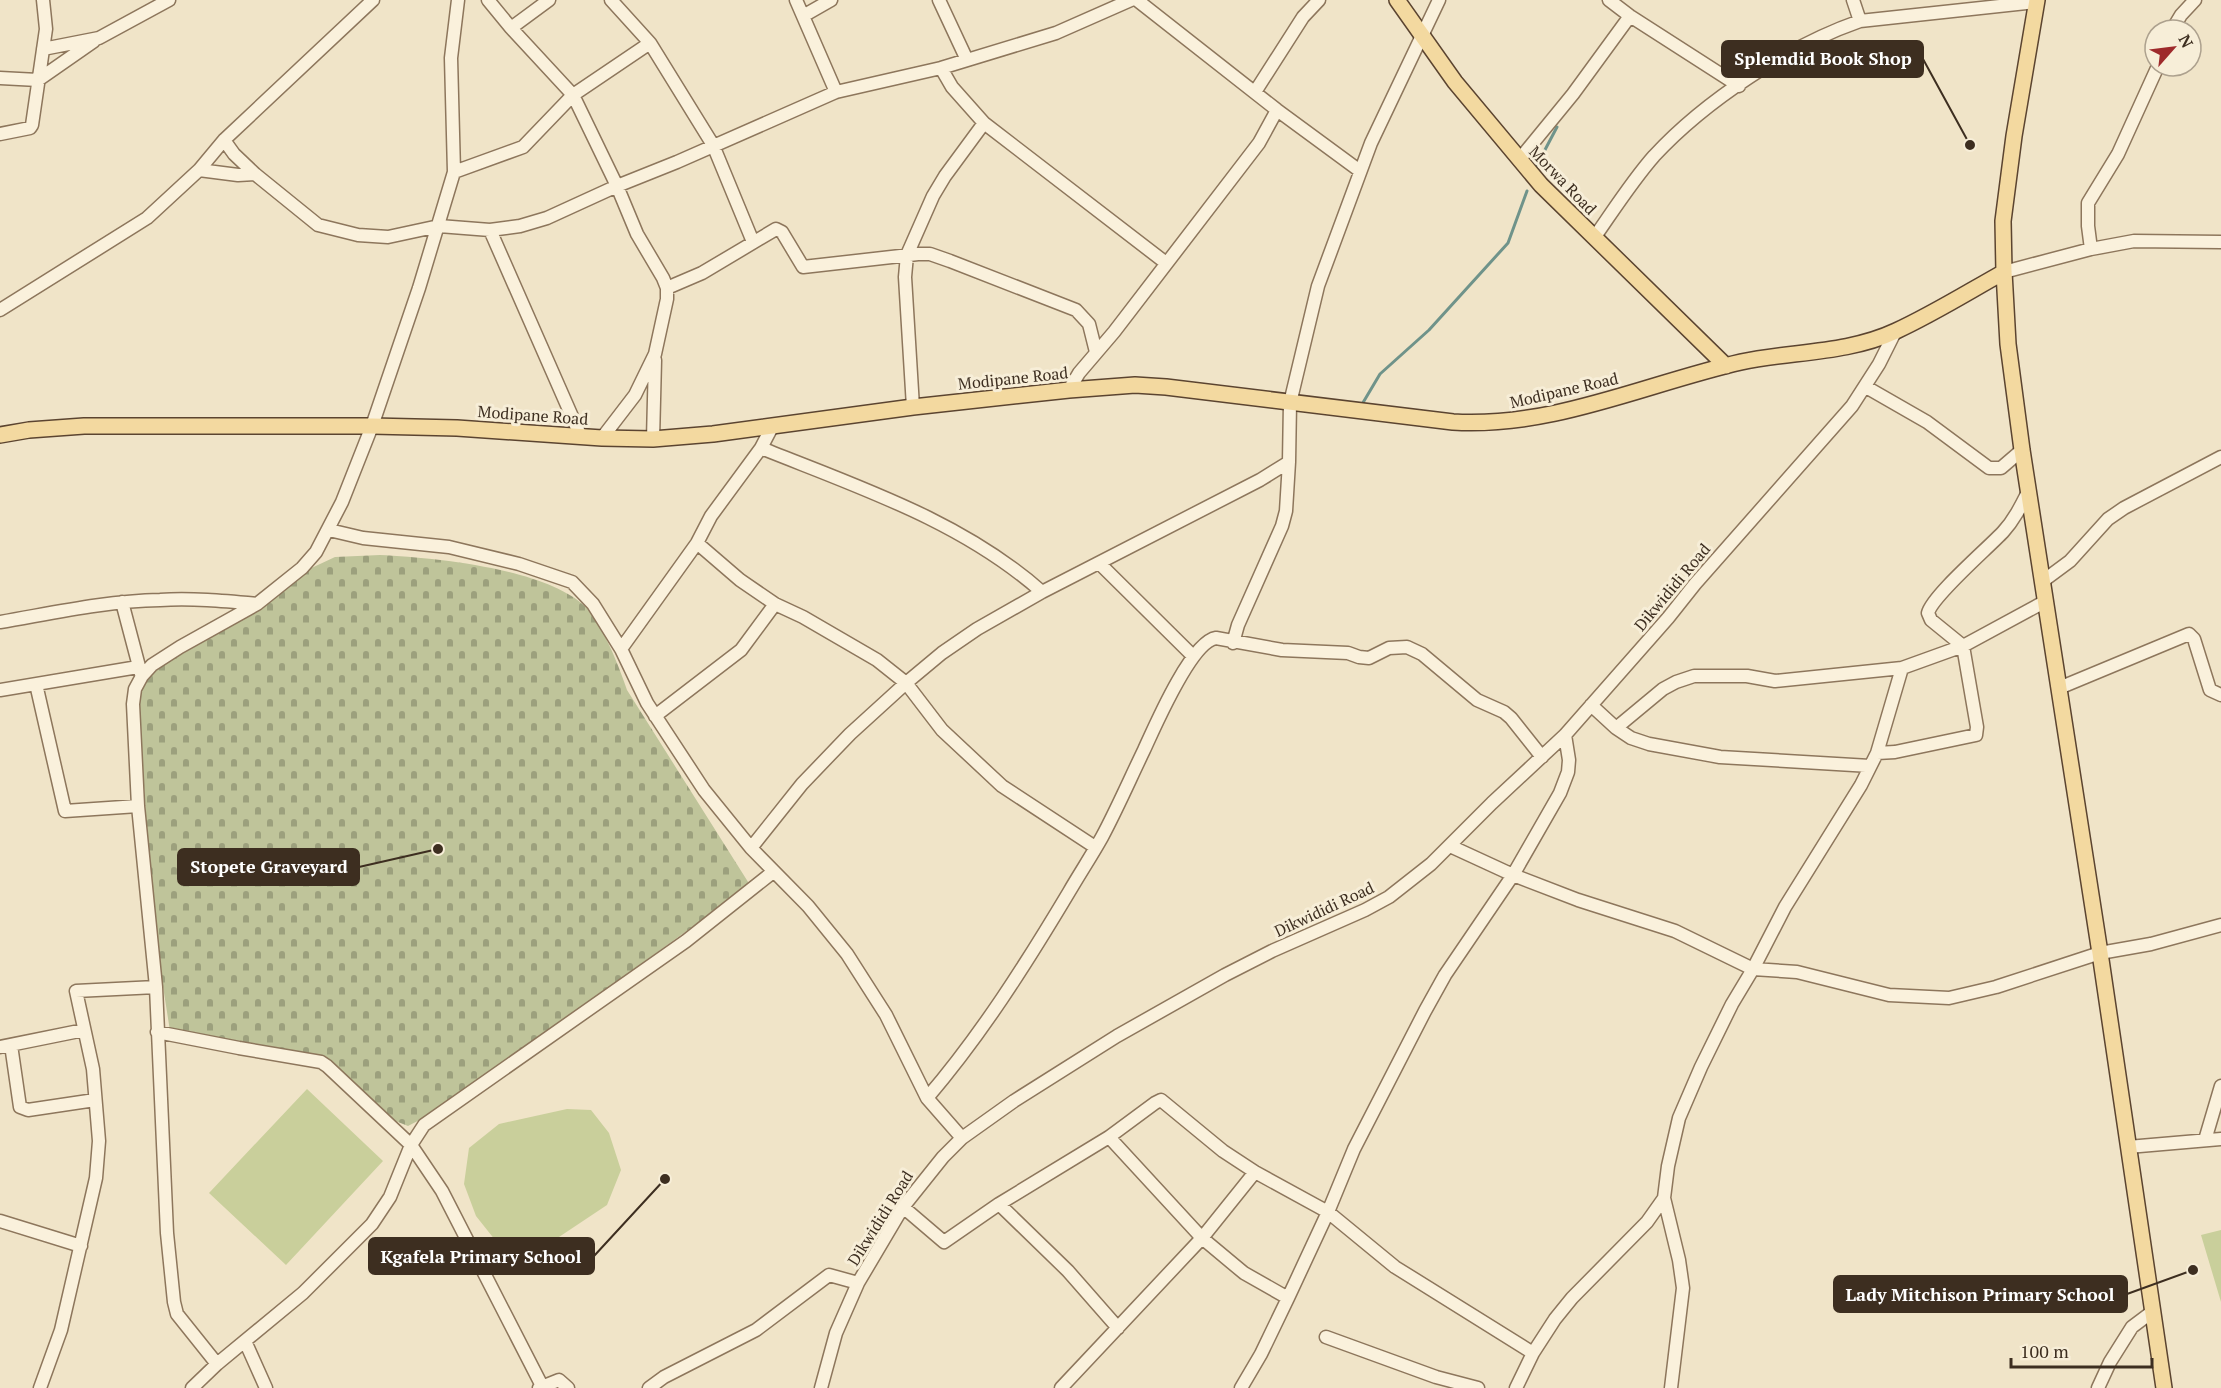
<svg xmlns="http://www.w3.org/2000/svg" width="2221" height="1388" viewBox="0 0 2221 1388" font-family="'PT Serif',serif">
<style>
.cemetery{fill:url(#cemetery-stones)}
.pitch{fill:#c9cf9b}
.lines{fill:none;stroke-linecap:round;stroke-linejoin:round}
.stream{stroke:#6f938a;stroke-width:3}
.minor-casing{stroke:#8d765c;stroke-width:15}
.major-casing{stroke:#5b4430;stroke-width:18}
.minor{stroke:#faf1dc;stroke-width:12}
.major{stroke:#f3d9a0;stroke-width:15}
.labels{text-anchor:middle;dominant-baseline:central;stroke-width:6;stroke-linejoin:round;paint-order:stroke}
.street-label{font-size:16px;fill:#3d2e20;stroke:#f7eed8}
.leader{fill:none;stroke:#3d2e20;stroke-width:2}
.callout-dot{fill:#3d2e20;stroke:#f7eed8;stroke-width:2}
.callout{fill:#3d2e20;stroke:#3d2e20;stroke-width:2}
.callout-label{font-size:18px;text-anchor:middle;font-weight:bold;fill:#fff}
</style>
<defs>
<pattern id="cemetery-stones" width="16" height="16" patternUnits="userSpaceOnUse" patternTransform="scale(1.5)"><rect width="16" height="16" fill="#bfc49a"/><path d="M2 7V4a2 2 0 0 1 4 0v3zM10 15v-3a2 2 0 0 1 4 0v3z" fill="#9ca07d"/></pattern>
</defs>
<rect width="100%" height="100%" fill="#f0e4c8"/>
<!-- cemetery -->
<path class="cemetery" d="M380,555C436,558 546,568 587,608C593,613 596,621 600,627C612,649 619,667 627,690L750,885L514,1056L433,1113L408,1126L388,1118L321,1058L170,1031L153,923L138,695L143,682L164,664L251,615L305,571L335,557Z"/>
<!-- pitch -->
<path class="pitch" d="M307,1089L383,1161L286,1265L209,1193Z
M567,1109L591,1110L609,1133L621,1170L607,1205L538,1251L507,1255L476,1216L464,1184L469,1148L499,1124Z
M2221,1230V1302L2201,1235Z"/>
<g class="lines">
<!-- stream -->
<path class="stream" d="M1537,165L1557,127
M1361,406L1380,374L1429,330L1508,243L1527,191"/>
<defs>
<path id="minor" d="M488,0L511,28L573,95L617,186L637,234L663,278L667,288V299L655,354L635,395L602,438
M611,0L650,43L713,145L753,242
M796,0L836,92
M939,0L967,60
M1137,0L1277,110L1360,171
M1609,0L1630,16L1739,86
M1853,0L1860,21
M803,16L831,0
M511,28L549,0
M2172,30L2181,15L2195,0
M43,49L99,38L169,0
M941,68L952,87L984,123L1166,263
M0,78L38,80L94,41
M1255,92L1303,17L1319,0
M0,134L30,128L32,125L46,29L43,0
M224,140L234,154L255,174
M1519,160L1573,94L1630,16
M199,170L238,175L255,174L318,225L358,235L388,237L439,226L490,230L520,226L547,218L617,186L677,162L836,92L941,68L1056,33L1131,0
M454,172L523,147L573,95L650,43
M490,230L581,437
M1594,238C1613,211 1632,181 1654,156C1705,101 1788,46 1860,21L2037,2
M2091,249L2088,226V203L2118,154L2158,66
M2004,272L2091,249L2134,241L2221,242
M667,288L702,273L776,229L782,232L803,267L918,254H930L950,261L1076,310L1089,324L1096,352
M0,310L147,218L199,170L224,140L373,0
M1866,387L1927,422L1989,468H2001L2022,450
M1069,390L1079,373L1114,332L1259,143L1277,110
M913,407L905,277L907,255L933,196L945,176L984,123
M653,439L655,360
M761,448C858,487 962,521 1042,592
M329,530L363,538L449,547L519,564L572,582L593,604L621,649L647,703L704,790L751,848L808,906L847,954L886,1015L927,1098L962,1138
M697,543L740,580L775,604L803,617L877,660L906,683L942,730L1002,786L1095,847
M1099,563L1193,656
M2043,581L2070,561L2108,519L2124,508L2221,457
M122,602L141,674
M0,622C53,613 106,601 160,600C192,598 224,601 257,604
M1233,643L1238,625L1282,526L1286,511L1289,462L1290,403L1318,286L1371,143L1439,0
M621,649L697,543L711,516L761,448L772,427
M36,684L65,811L138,806
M2059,688L2189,634L2194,639L2210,690L2221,695
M0,690L138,667
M1591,705L1616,728
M655,716L741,650L775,604
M1877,753L1895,752L1976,735L1977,727L1963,646L1931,620L1928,613C1932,596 1988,548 2003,532C2014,520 2021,506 2028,492
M1870,766L1720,757L1649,744L1631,738L1616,728L1663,689L1676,682L1694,676H1747L1775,681L1902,668
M1450,846L1513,875L1578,900L1675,931L1753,969L1785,907L1861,785L1877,753L1902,668L1963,646L2046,601
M751,848L802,784L850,734L906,683L942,653L977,629L1042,592L1260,480L1289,462
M157,1032L239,1048L321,1062L327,1066L411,1145L442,1191L542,1386
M11,1045L20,1107L28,1110L95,1100
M0,1047L84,1030
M927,1098C981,1035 1026,964 1069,892C1080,873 1092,855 1102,837C1117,809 1130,779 1144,750C1155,726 1191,642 1216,638L1282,650L1348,653L1359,657L1369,658L1389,648L1407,647L1422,654L1477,700L1504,712L1511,718L1542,757
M1109,1137L1202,1238L1244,1273L1288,1298
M2205,1140L2221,1086
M2128,1147L2221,1139
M1664,1198L1679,1260L1683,1288L1671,1388
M999,1204L1068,1271L1118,1328
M903,1207L944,1242L999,1204L1109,1137L1155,1103L1161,1100L1223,1151L1255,1172L1328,1212L1395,1267L1533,1353
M0,1221L81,1246
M1326,1337L1436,1377L1478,1388
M245,1341L266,1388
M217,1364L177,1314L174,1302L167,1233L156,987L138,806L133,704L135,689L142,676L152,665L180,647L257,604L302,568L316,552L342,502L372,426L419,288L454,172L451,58L458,0
M40,1388L61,1330L96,1178L99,1141L93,1069L76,991L156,987
M192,1388L217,1364L303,1293L372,1224L390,1197L411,1145L424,1125L686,941L773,872
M539,1388L559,1380L568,1388
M649,1388L664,1377L756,1330L829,1275L858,1283
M821,1388L836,1333L858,1283L903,1207L943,1157L962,1138L1014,1101L1117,1036L1225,975L1272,951L1365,910L1389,897L1431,864L1492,803L1565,735L1668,618L1695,584L1852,406L1879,364L1895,332
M1061,1388L1202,1238L1255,1172
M1241,1388L1261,1354L1288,1298L1328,1212L1354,1149L1425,1011L1445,975L1513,875L1560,793L1568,772L1569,760L1565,735
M1516,1388L1533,1353L1555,1319L1572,1298L1647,1222L1664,1198L1668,1166L1679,1118L1701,1067L1732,1004L1753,969L1797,972L1889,995L1949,998L1996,987L2100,953L2151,944L2221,925
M2098,1388L2110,1362L2132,1327L2152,1312"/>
<path id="major" d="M1397,0L1455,82L1541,185L1726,366
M2037,0L2014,136L2003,221L2004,272L2008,344L2022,450L2100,953L2164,1388
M0,435L29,430L84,426H372L457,428L602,438L653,439L713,434L913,407L1069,390L1135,385L1166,387L1453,422C1553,428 1645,384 1741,362C1792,351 1847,354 1896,331C1933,314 1968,292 2004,272"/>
</defs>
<!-- minor casing -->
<use href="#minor" class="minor-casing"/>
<!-- major casing -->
<use href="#major" class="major-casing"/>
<!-- minor -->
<use href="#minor" class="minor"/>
<!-- major -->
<use href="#major" class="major"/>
</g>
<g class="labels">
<!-- street labels -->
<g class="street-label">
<text transform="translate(1563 180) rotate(46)">Morwa Road</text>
<text transform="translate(1013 378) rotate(-6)">Modipane Road</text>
<text transform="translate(1564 390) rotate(-13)">Modipane Road</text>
<text transform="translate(533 415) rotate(4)">Modipane Road</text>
<text transform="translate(1672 587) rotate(-50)">Dikwididi Road</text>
<text transform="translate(1324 909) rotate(-25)">Dikwididi Road</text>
<text transform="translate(880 1218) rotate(-58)">Dikwididi Road</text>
</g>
</g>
<!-- callouts -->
<path class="leader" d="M1970 145L1923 59M438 849L359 867M665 1179L594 1256M2193 1270L2127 1294"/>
<g class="callout-dot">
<circle cx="1970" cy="145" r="6"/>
<circle cx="438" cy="849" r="6"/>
<circle cx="665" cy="1179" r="6"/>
<circle cx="2193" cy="1270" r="6"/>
</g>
<g class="callout">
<rect x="1722" y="41" width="201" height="36" rx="6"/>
<rect x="178" y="849" width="181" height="36" rx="6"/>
<rect x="369" y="1238" width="225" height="36" rx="6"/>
<rect x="1834" y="1276" width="293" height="36" rx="6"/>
</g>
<g class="callout-label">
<text x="1823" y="65">Splemdid Book Shop</text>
<text x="269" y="873">Stopete Graveyard</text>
<text x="481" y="1263">Kgafela Primary School</text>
<text x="1980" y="1301">Lady Mitchison Primary School</text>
</g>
<!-- north arrow -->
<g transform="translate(2173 48) rotate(62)"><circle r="28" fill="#f7eed8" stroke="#ada18e" stroke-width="1.5"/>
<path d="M0-4.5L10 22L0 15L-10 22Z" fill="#9e2a2b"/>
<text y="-9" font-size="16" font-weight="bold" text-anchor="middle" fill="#3d2e20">N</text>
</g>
<!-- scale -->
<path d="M2011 1358v9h141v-9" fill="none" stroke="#3d2e20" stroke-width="3"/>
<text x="2020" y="1358" font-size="18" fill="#3d2e20" stroke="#f7eed8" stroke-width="4.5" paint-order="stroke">100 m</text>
</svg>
